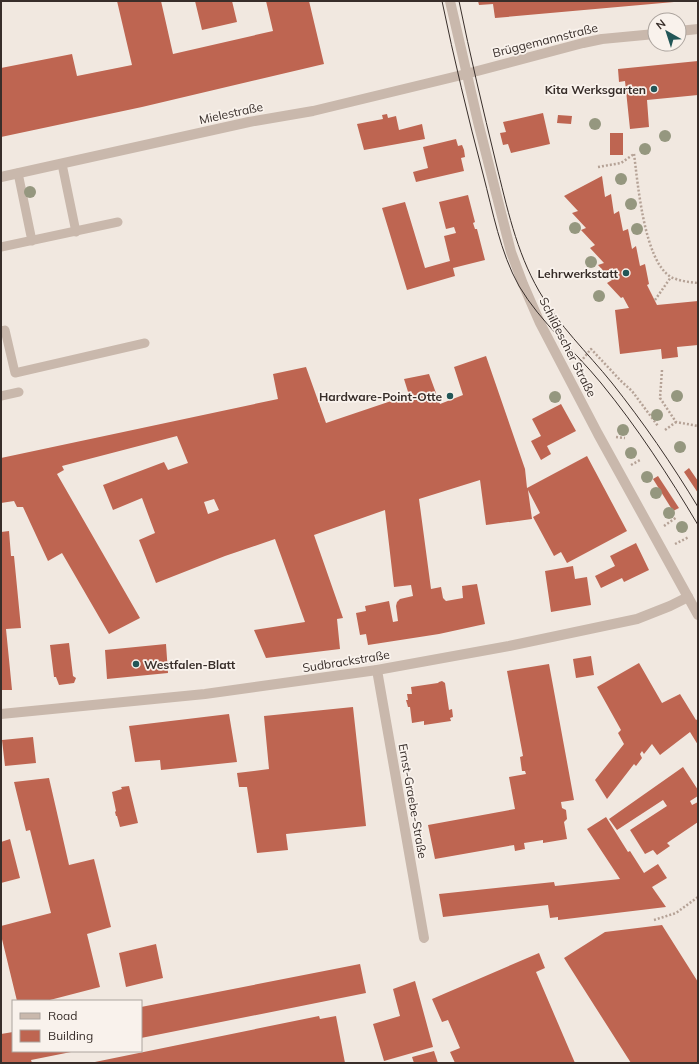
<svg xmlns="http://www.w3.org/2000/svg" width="699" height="1064" viewBox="0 0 699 1064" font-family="Mulish,sans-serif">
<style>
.building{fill:#be6551;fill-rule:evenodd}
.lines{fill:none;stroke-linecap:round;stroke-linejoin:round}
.path{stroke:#b5a296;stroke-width:2.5;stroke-dasharray:2 2;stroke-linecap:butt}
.service{stroke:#c9b8ac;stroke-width:9}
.minor{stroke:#c9b8ac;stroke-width:10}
.tertiary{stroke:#c9b8ac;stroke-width:10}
.tram{stroke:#382e2a;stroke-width:1}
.tree{fill:#95977f}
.poi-dot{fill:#225657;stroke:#f9f2ec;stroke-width:1.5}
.labels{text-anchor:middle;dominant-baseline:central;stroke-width:3.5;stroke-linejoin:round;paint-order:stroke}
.street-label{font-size:12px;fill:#382e2a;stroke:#f9f2ec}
.poi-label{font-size:12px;font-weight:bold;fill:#382e2a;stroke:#f9f2ec;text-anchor:end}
</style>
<rect width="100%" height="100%" fill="#f1e8e0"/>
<!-- building -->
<path class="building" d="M117,1H161L173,54L273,31L266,1H309L324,64L142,107L1,137V68L72,54L77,76L132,65Z
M195,1H232L237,22L202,30Z
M478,1H674V2L495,18L493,4L479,5Z
M698,61V95L647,100L649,127L630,129L625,81L619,82L618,69Z
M543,113L550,144L511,153L508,144L503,145L500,133L506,132L503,122Z
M387,114L388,118L396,116L399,130L422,124L425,139L364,150L357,124L383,119L382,115Z
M558,115L572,116L571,124L557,123Z
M610,133H623V155H610Z
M456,139L458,146L462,145L464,150L465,157L461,158L464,171L416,182L413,172L428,168L423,147Z
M602,176L605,197L611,194L614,214L619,211L623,231L628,229L632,249L636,246L640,266L645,264L649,284L647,285L657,305L698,301V345L677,347L678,357L662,359L661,349L620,354L615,310L629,308L623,297L621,298L607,283L612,280L598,265L604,263L590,248L595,245L581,230L586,228L572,213L578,211L564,196Z
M468,195L475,222L473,223L475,229H477L485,260L453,268L455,276L407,290L382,208L405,202L425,268L450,261L444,236L456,233L454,227L446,229L439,202Z
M486,356L525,469L527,488L587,456L627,531L567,563L561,552L554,556L533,517L540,513L528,490L532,519L486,525L480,480L419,499L431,589L441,587L443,598L446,601L463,598L462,586L477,584L485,624L439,634L368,645L366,634L360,635L356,613L366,611L365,606L389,601L393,622L398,621L396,606L397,602L400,599L413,596L411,585L394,587L385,510L314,535L343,618L337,619L340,649L266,658L254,630L305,622L275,539L225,556L156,583L139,540L155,533L142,498L113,510L103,485L164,462L168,470L188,463L177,436L62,466L64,470L57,474L140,618L109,634L62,553L48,561L23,507H17L14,501L1,503V458L278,399L273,374L306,367L326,423L409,395L404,379L429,374L440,404L463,395L454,367ZM214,499L219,510L208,514L204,502Z
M561,404L576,431L547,446L551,454L541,460L531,441L541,436L532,419Z
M689,468L698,481V493L684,472Z
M658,476L679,508L673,511L653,479Z
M9,531L11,556H14L21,628L6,629L12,690H1V532Z
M636,543L649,570L624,582L622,578L601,588L595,576L615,566L610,556Z
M573,566L575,579L587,577L591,605L551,612L545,571Z
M69,643L73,676L76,678L74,683L59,685L56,677H54L50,645Z
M166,644L168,673L107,679L105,650Z
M591,656L594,675L576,678L573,659Z
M639,663L662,703L680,694L696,720L698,719V745L690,732L660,755L652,744L644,754L642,751L640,754L642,758L636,766L634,764L607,799L595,780L624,744L618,733L621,730L597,687Z
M549,664L574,800L561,802L562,808L566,810L567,819L564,822L567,839L543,843V840L524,843L525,849L515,851L514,845L435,859L428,825L515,809L509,777L526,774L525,771H522L520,757L523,756L507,671Z
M442,681L445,683L449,710L452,709L453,717L450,718L451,721L424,725V721L412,723L410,707H408L406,700H408L407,694H412L411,687L438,683L439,682Z
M353,707L366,826L286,834L288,850L257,853L247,787H239L237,773L269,769L264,716Z
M229,714L237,762L161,770L160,760L135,762L129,726Z
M33,737L36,763L5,766L2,740Z
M683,767L698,790V796L690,801L692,805L698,802V822L667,843L670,846L657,855L653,850L645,854L630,830L667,806L663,800L617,830L609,819Z
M49,778L69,865L94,859L111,927L87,934L100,987L46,1001H17L1,935V926L51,913L30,830L26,831L14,782Z
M129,786L138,823L120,827L117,816H116L115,812L116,811L112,792L122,789L121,787Z
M606,817L628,852L630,851L644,873L658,864L667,878L652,887L666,907L558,920V917L550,918L548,905L443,917L439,894L554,882L555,886L620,879L587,829Z
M10,839L20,878L1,883V842Z
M662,925L698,982V1063H631L564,958L605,932Z
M156,944L163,978L126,987L119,953Z
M539,953L545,968L536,972L575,1063H455L450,1052L460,1048L448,1020L442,1022L432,999Z
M360,964L366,993L141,1038V1007Z
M415,981L433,1047L384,1061L373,1024L400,1016L393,989Z
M319,1016L320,1019L336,1016L345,1063H90Z
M13,1032V1051L71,1052L31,1060L32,1063H1V1034Z
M434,1051L438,1063H414L412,1057Z"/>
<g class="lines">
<!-- path -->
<path class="path" d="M634,154C638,184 644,261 671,277C679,281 689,282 698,283
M598,167L621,163L634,154
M655,300L671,277
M578,365L591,349L621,381L632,391L658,426
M662,370L660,398L676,422L698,426
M665,430L676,422
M616,437L625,438
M631,465L640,460
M664,526L677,517
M675,544L689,537
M654,920L676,913L698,897"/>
<!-- service -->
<path class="service" d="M62,164L76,232
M18,173L32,241
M1,247L118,222
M1,331L5,330L15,373L145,343
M1,396L19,392"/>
<!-- minor -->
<path class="minor" d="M450,1L478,122L511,252L523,284L540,323L598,434L688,597
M679,31L698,29
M1,177L249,122L313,111L466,74L583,43L602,39L655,34
M377,670L424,938"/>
<!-- tertiary -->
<path class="tertiary" d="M1,714L205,694L377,670L509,646L637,619L670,606L688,597L698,615"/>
<!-- tram -->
<path class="tram" d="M442,1C454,59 468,117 483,174C493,212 500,252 519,286C541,323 574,350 601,383C637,427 669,476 698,525
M459,1C470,55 483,109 496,163C507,207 516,251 539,291C559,326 587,352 612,383C643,422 672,464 698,507"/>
</g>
<!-- trees -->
<g class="tree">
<circle cx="595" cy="124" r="6"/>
<circle cx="665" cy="136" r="6"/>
<circle cx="645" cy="149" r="6"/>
<circle cx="621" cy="179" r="6"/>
<circle cx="30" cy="192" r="6"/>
<circle cx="631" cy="204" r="6"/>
<circle cx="575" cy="228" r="6"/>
<circle cx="637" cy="229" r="6"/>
<circle cx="591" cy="262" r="6"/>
<circle cx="599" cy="296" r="6"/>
<circle cx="677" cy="396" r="6"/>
<circle cx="555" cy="397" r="6"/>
<circle cx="657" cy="415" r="6"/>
<circle cx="623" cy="430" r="6"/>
<circle cx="680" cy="447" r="6"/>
<circle cx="631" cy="453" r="6"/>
<circle cx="647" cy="477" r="6"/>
<circle cx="656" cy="493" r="6"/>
<circle cx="669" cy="513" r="6"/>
<circle cx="682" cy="527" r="6"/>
</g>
<!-- markers -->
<g class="poi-dot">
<circle cx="654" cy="89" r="4"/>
<circle cx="626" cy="273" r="4"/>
<circle cx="450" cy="396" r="4"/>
<circle cx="136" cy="664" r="4"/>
</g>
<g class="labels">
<!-- street labels -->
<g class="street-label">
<text transform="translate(545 40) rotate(-14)">Brüggemannstraße</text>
<text transform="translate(231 113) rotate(-12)">Mielestraße</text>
<text transform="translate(568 347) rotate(63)">Schildescher Straße</text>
<text transform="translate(346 661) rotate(-9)">Sudbrackstraße</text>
<text transform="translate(413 801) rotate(80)">Ernst-Graebe-Straße</text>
</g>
<!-- poi labels -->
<g class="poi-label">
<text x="646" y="89">Kita Werksgarten</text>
<text x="618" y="273">Lehrwerkstatt</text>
<text x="442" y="396">Hardware-Point-Otte</text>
<text x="144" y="664" text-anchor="start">Westfalen-Blatt</text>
</g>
</g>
<!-- border -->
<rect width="699" height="1064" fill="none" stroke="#382e2a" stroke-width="4"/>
<!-- legend -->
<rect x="12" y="1000" width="130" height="52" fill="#f9f2ec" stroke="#aca49e"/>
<rect x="20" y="1013" width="20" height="6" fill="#c9b8ac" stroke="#aca49e"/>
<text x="48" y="1020" font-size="12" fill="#382e2a">Road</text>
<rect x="20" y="1030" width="20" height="12" fill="#be6551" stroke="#aca49e"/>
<text x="48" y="1040" font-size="12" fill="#382e2a">Building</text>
<!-- north arrow -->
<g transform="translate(667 32) rotate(321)"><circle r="19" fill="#f9f2ec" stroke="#aca49e"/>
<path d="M0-3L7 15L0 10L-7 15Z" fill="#225657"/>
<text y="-6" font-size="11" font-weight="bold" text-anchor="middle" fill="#382e2a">N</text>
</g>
</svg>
